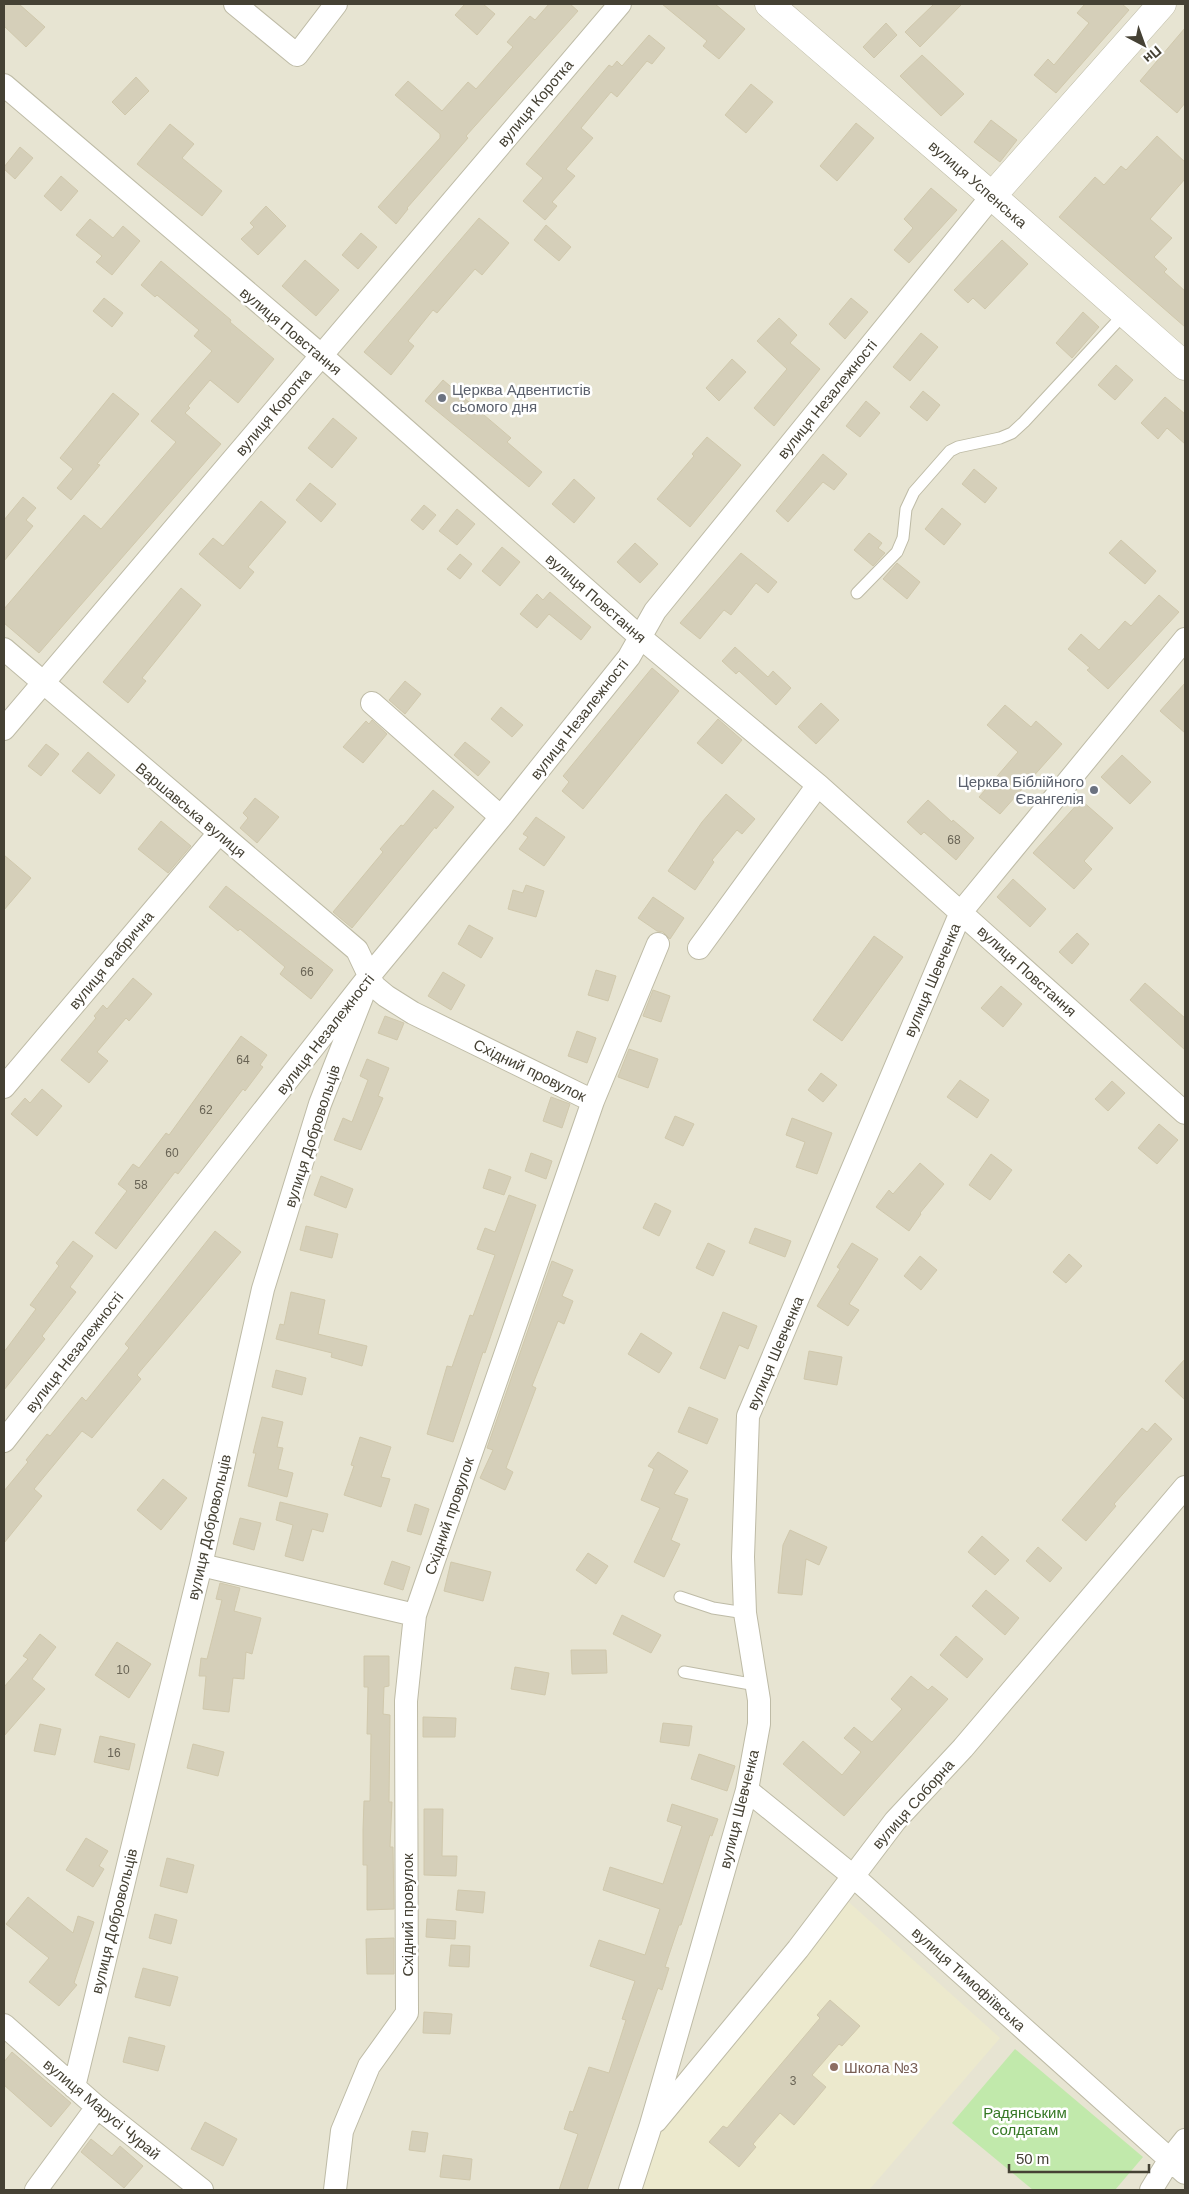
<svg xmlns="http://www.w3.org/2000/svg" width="1189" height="2194" viewBox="0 0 1189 2194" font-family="Arial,sans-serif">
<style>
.residential{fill:#e7e4d2}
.education{fill:#ece9cd}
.green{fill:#c1e9ab}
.building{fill:#d5cfb9;stroke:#d0c8ac}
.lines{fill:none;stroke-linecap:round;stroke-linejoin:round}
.service-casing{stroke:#bebba6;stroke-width:13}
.minor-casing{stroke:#bebba6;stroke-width:24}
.tertiary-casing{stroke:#bebba6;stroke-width:29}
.service{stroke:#fff;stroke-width:11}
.minor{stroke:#fff;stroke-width:22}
.tertiary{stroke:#fff;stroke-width:28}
.worship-dot{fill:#6b7280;stroke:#fff;stroke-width:2}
.education-dot{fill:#8d6e63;stroke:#fff;stroke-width:2}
.labels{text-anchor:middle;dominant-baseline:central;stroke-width:5;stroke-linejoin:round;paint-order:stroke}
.number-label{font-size:12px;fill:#696455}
.street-label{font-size:15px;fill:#454134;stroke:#fff}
.worship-label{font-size:15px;fill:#5b616d;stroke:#fff;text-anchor:start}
.education-label{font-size:15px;fill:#785e54;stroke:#fff;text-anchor:start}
.park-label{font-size:15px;fill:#367825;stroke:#fff}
</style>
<rect width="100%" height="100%" fill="#f3f1e4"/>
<!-- residential -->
<path class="residential" d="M4,4H1185V2190H4Z"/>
<!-- education -->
<path class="education" d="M842,1896L1000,2038L869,2190H632L667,2097Z"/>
<!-- green -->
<path class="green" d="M1015,2049L1143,2157L1115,2190H1033L952,2123Z"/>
<!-- building -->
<path class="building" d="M4,4H19L45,27L26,47L4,26Z
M465,4H483L495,14L477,35L455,15Z
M549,4H570L578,11L466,136L468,138L407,208L408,209L396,224L378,207L440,138V134L395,95L408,81L442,111L468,82L476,89L513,47L507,42L530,16L535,20Z
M662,4H715L745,29L719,59L703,46L707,41Z
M934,4H962L920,47L905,32Z
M1085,4H1122L1129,10L1056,93L1034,75L1048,59L1054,65L1089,23L1077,13Z
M886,23L897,35L874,58L863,47Z
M1185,28V103L1177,113L1140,81Z
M649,35L665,48L652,64L647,61L617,97L611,92L581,128L593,138L566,169L575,176L552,202L557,206L545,220L523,201L543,178L526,164L609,65L612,67L617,61L622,66Z
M922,55L964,94L941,116L900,76Z
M136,77L149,91L125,115L112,102Z
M751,84L773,102L746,133L725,115Z
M991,120L1017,140L1000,162L974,142Z
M856,123L874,138L837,181L820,166Z
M170,124L194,144L182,158L222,191L202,216L137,164Z
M1157,136L1185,162V179L1150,219L1172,238L1154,257L1167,269L1164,272L1185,291V327L1059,217L1095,177L1104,185L1121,166L1126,170Z
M20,147L33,158L15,179L4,169V167Z
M61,176L78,191L61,211L44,196Z
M931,188L957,210L909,263L894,250L913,228L904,219Z
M266,206L286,226L258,255L241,239L254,227L250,223Z
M479,218L509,243L482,275L475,269L437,313L433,310L408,341L414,346L391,375L364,352Z
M90,219L113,238L123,226L140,241L112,275L96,262L102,256L76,235Z
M546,225L571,247L559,261L534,240Z
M361,233L377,247L358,269L342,255Z
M1002,240L1028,264L985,309L973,298L968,303L954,290Z
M305,260L339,290L316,316L282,286Z
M161,261L231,320L230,322L274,359L238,403L210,380L188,406L190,408L185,413L221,444L39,653L4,623V609L84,515L101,529L176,442L151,421L212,351L194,336L199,330L157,295L155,297L141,285Z
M104,298L123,313L112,327L93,311Z
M851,298L868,312L845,339L829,324Z
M1083,312L1099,327L1072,358L1056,343Z
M779,318L797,335L790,343L820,369L774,426L754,408L787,369L757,341Z
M921,333L938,347L910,381L893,367Z
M732,359L746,372L719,401L706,388Z
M1116,365L1133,380L1115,400L1098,385Z
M443,380L511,438L507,442L542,472L529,487L425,401Z
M923,391L940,405L927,421L910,407Z
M113,393L139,414L97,464L100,465L71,500L57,488L73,469L60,458Z
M1165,397L1185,414V444L1167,428L1158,439L1141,423Z
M866,401L880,413L860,437L846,426Z
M333,418L357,438L332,468L308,448Z
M707,437L741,465L690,527L657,499L694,456L692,454Z
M823,454L847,474L834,490L823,482L788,522L776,511Z
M974,469L997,488L985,503L962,484Z
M574,479L595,498L574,523L552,504Z
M310,483L336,504L321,522L296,500Z
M23,497L36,508L26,520L33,526L4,561V520Z
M261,501L286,522L248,567L254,572L240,589L199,554L213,538L223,546Z
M424,505L436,515L423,530L411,520Z
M942,508L961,524L944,545L925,529Z
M457,509L475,524L457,545L439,531Z
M869,533L882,543L878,548L885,553L873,566L854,550Z
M1121,540L1156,571L1145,584L1109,553Z
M635,543L658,564L640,583L617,562Z
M502,547L520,562L500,586L482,571Z
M741,553L777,582L768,593L756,583L731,615L724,610L700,639L680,623Z
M460,554L472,564L460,579L447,569Z
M897,563L920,582L907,599L883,579Z
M181,588L201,605L142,678L146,681L128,703L103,682Z
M550,592L591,627L581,640L549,614L537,628L520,614L537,594L543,600Z
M1159,595L1179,612L1108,689L1087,670L1090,668L1068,649L1081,634L1099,650L1125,621L1131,626Z
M735,647L768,677L773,671L791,688L776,705L739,671L736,674L722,661Z
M652,668L679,691L583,809L562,791L569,782L563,776Z
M405,681L421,694L405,714L389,700Z
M1185,683V733L1160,711Z
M821,703L839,720L816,744L798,727Z
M1005,705L1031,727L1036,721L1062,744L1000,814L979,797L1018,752L987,725Z
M501,707L523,725L512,737L491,719Z
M718,719L742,740L722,764L697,743Z
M372,720L387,734L363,763L343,747L366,721L369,724Z
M465,742L490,762L478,776L454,755Z
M46,744L59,754L41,776L28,766Z
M88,752L115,775L100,794L72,771Z
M1122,755L1151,782L1130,804L1101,777Z
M433,790L454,807L436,829L435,827L352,928L333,912L383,852L380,849L401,825L403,826Z
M726,794L755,819L742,834L737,830L712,860L714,862L695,890L668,871L702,822Z
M255,798L279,817L257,843L240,828L248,818L243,813Z
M928,800L952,822L953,820L974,838L956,860L924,832L921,835L907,822Z
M1081,800L1113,828L1084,861L1092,869L1074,889L1033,853Z
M536,817L565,837L544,866L519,849L528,837L523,834Z
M161,821L191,846L168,873L138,849Z
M4,855L31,878L4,910Z
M1013,879L1046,909L1030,927L997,897Z
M526,885L544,891L536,917L508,909L513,890L523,893Z
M226,886L333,970L311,999L280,974L285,967L240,929L238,931L209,907Z
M653,897L684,918L670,939L663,932L657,931L638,918Z
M469,925L493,938L481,958L458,944Z
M1077,933L1089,944L1072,964L1059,952Z
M874,936L903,957L842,1041L813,1020Z
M596,970L616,976L608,1001L588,995Z
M443,972L465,985L451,1010L428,996Z
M133,978L152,994L129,1021L126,1018L97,1052L108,1061L89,1083L61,1060L96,1018L94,1016L103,1005L107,1009Z
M1145,983L1185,1018V1050L1130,1000Z
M1001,986L1022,1004L1003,1027L981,1008Z
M653,990L670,996L661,1022L643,1016Z
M385,1016L404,1023L397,1040L378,1033Z
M577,1031L596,1038L587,1063L568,1056Z
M241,1036L267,1055L260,1065L263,1067L245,1091L243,1089L178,1174L175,1172L116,1249L95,1233L127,1191L118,1184L133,1164L139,1168L166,1133L169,1135Z
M629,1049L658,1059L648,1088L618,1077Z
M367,1059L389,1068L378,1096L383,1098L361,1150L334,1140L343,1118L352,1122L368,1080L360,1076Z
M821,1073L837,1085L823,1102L808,1090Z
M960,1080L989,1100L977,1118L947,1097Z
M1112,1081L1125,1093L1108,1111L1095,1099Z
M42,1089L62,1106L37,1136L11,1114L25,1098L30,1103Z
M551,1097L570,1104L562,1128L543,1121Z
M675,1116L694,1124L683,1146L665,1138Z
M792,1118L832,1133L817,1174L796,1167L805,1142L786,1135Z
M1159,1124L1178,1140L1157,1164L1138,1148Z
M531,1153L552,1161L546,1179L525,1171Z
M991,1154L1012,1170L990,1200L969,1185Z
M920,1163L944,1184L920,1213L921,1214L909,1231L876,1207L889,1190L893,1194Z
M489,1169L511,1177L504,1195L483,1188Z
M321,1176L353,1189L346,1208L314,1195Z
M509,1195L536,1205L485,1353L483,1352L453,1442L427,1434L447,1366L452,1367L470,1315L473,1316L495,1255L477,1249L485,1228L495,1232Z
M655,1203L671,1211L659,1236L643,1228Z
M306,1226L338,1234L332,1258L300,1250Z
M755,1228L791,1241L785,1257L749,1243Z
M215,1231L241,1252L137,1375L141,1379L92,1438L82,1431L34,1489L42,1496L4,1543V1491L28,1462L26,1460L47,1434L50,1436L82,1397L86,1401L129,1348L125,1344Z
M73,1241L93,1256L70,1287L76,1292L42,1336L45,1339L4,1390V1352L36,1309L30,1305L59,1266L56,1263Z
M708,1243L725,1251L713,1276L696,1268Z
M852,1243L878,1259L849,1304L859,1310L848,1326L817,1306L840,1269L837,1267Z
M1069,1254L1082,1266L1066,1283L1053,1272Z
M920,1256L937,1270L921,1290L904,1276Z
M552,1261L573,1270L562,1296L573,1301L564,1324L558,1321L532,1386L536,1388L506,1468L513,1472L505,1490L480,1478L493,1450L487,1448Z
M291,1292L325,1300L318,1334L367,1346L362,1366L331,1357L332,1353L276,1339L280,1324L284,1325Z
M723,1312L757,1326L748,1349L739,1345L725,1379L700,1368Z
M641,1333L672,1353L659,1373L628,1354Z
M809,1351L842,1357L837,1385L804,1379Z
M1185,1359V1400L1165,1381Z
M276,1370L306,1378L302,1395L272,1387Z
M689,1407L718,1419L707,1444L678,1432Z
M262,1417L283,1422L277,1447L283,1448L278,1469L293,1473L287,1497L248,1486L256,1453H253Z
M1155,1423L1172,1439L1114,1504L1116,1506L1086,1541L1062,1520L1142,1428L1147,1432Z
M360,1437L391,1447L381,1477L390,1479L381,1507L344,1495L354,1466L351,1465Z
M658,1452L688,1471L674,1494L688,1499L671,1540L680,1544L664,1577L634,1562L660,1508L641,1500L654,1469L648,1466Z
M163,1479L187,1498L161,1530L137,1510Z
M280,1502L328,1514L323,1532L312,1529L303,1561L285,1556L293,1525L276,1520Z
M415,1504L429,1509L421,1535L407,1531Z
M240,1518L261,1523L254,1550L233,1544Z
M790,1530L827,1547L819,1565L806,1559L802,1595L778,1593L783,1545Z
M982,1536L1009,1560L995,1575L968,1552Z
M1038,1547L1062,1568L1050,1582L1026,1561Z
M588,1553L608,1566L596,1584L576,1570Z
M392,1561L410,1567L403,1590L384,1584Z
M451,1562L491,1572L483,1601L444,1591Z
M220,1583L240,1588L234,1611L261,1618L252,1654L246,1652L244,1679L233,1678L229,1712L203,1709L206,1676H199L201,1658L207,1659L222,1600L216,1599Z
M986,1590L1019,1618L1005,1635L972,1606Z
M622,1615L661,1635L651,1653L613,1634Z
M40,1634L56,1647L32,1679L45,1689L4,1736V1687L28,1659L23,1656Z
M956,1636L983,1659L967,1678L940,1655Z
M117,1642L151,1664L129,1698L95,1675Z
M571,1650H606L607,1673L572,1674Z
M364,1656H389V1686L384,1687L383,1714L390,1715L389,1802H392L390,1847H393L394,1909L367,1910V1865H363V1830L364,1801H370L371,1734H367L368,1687H364Z
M515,1667L549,1673L545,1695L511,1689Z
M911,1676L928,1690L932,1686L948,1699L844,1816L783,1764L803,1741L842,1775L861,1752L844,1738L854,1727L872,1742L902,1709L891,1699Z
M423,1717L456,1718L455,1737H423Z
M663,1723L692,1726L689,1746L660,1742Z
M40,1724L61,1729L55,1755L34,1751Z
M100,1736L135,1744L129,1770L94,1762Z
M193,1744L224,1752L218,1776L187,1768Z
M699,1754L735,1766L727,1791L691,1779Z
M672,1804L718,1819L712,1836L710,1835L681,1925H679L665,1967L669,1968L662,1990L658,1988L587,2190H559L578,2134L564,2129L570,2111L573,2112L589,2067L609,2073L626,2020L622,2019L635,1981L590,1966L599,1940L645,1955L660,1909L603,1890L610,1867L663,1884L682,1826L667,1821Z
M424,1809H443L442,1856H457L456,1876L424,1875Z
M86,1838L108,1851L99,1866L104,1869L93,1887L66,1870Z
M167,1858L194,1865L187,1893L160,1886Z
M458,1890L485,1892L483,1913L456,1910Z
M28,1897L73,1933L78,1916L94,1922L74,1983L77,1985L59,2006L29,1982L49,1958L6,1924Z
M155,1914L177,1920L171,1944L149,1938Z
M427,1919L456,1921L455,1939L426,1937Z
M394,1938V1974H367L366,1939Z
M451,1945L470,1946L469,1967L449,1966Z
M143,1968L178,1977L170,2006L135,1997Z
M830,2000L860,2026L842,2046L839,2044L812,2075L826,2087L794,2125L780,2113L753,2144L756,2147L739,2167L709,2142L723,2126L727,2128L820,2018L817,2015Z
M424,2012L452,2014L450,2034L423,2033Z
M129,2037L165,2046L158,2071L123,2062Z
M12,2052L71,2103L51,2127L4,2085V2062Z
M205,2122L237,2139L223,2166L191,2149Z
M412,2131L428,2133L425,2152L409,2150Z
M91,2139L112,2156L120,2146L143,2166L124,2188L81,2152Z
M443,2155L472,2159L470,2180L440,2177Z"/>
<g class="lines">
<defs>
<path id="service" d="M857,593L897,552L903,538L906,509L914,492L950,451L958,447L1000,438L1012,433L1024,422L1125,313
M680,1597L713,1608L745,1613
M684,1672L756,1685"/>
<path id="minor" d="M235,4L297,55L336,4
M4,85L321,355L640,637L818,785L1185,1113
M4,649L357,950L374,986L386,996L413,1013L593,1101L415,1615L406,1701L407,2013L369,2066L342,2131L335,2190
M372,703L501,817
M4,729L620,4
M699,948L818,785
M4,1087L219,833
M593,1101L658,944
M4,1441L370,975L501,817L629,657L655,611L992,196
M201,1565L415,1615
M747,1790L853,1876L1185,2173
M4,2025L97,2107L202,2190
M74,2087L201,1565L263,1289L320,1104L362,997
M656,2121L798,1949L895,1821L963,1748L1185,1487
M36,2190L97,2107
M630,2190L650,2128L747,1790L759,1724V1700L745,1613L743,1557L748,1416L961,912L1185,639
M1151,2190L1170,2159L1185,2140"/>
<path id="tertiary" d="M769,4L992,196L1185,366
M992,196L1162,4"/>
</defs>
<!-- service casing -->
<use href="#service" class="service-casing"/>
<!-- minor casing -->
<use href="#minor" class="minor-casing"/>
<!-- tertiary casing -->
<use href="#tertiary" class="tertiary-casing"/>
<!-- service -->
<use href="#service" class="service"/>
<!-- minor -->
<use href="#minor" class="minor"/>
<!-- tertiary -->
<use href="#tertiary" class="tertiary"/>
</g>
<!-- markers -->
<g class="worship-dot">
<circle cx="442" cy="398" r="5"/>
<circle cx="1094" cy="790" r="5"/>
</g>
<circle class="education-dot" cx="834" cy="2067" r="5"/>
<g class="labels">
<!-- number labels -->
<g class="number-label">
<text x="954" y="840">68</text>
<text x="307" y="972">66</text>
<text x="243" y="1060">64</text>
<text x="206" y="1110">62</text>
<text x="172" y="1153">60</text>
<text x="141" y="1185">58</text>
<text x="123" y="1670">10</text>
<text x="114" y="1753">16</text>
<text x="793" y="2081">3</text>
</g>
<!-- street labels -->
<g class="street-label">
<text transform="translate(535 103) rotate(-50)">вулиця Коротка</text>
<text transform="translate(978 184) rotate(41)">вулиця Успенська</text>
<text transform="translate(291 331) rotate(40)">вулиця Повстання</text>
<text transform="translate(827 399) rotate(-51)">вулиця Незалежності</text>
<text transform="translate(273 412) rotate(-50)">вулиця Коротка</text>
<text transform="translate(596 598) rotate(41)">вулиця Повстання</text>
<text transform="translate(579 719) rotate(-52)">вулиця Незалежності</text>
<text transform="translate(191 810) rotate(40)">Варшавська вулиця</text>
<text transform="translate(111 960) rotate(-50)">вулиця Фабрична</text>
<text transform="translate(1027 971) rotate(42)">вулиця Повстання</text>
<text transform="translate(932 980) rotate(-67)">вулиця Шевченка</text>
<text transform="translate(325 1034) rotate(-52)">вулиця Незалежності</text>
<text transform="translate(530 1070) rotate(26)">Східний провулок</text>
<text transform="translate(312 1136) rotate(-72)">вулиця Добровольців</text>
<text transform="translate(74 1352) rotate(-52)">вулиця Незалежності</text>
<text transform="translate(775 1353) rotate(-67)">вулиця Шевченка</text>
<text transform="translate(449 1516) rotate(-71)">Східний провулок</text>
<text transform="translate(209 1527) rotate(-77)">вулиця Добровольців</text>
<text transform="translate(913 1804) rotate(-48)">вулиця Соборна</text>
<text transform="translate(739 1809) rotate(-76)">вулиця Шевченка</text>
<text transform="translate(407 1915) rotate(-90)">Східний провулок</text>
<text transform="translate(114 1921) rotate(-76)">вулиця Добровольців</text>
<text transform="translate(969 1979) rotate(42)">вулиця Тимофіївська</text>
<text transform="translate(102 2109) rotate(40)">вулиця Марусі Чурай</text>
</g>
<!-- worship labels -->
<g class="worship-label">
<text x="452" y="389">Церква Адвентистів<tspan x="452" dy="17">сьомого дня</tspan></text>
<text x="1084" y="781" text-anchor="end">Церква Біблійного<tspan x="1084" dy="17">Євангелія</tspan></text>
</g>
<!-- education labels -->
<g class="education-label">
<text x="844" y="2067">Школа №3</text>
</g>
<!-- park labels -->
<g class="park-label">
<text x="1025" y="2112">Радянським<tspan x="1025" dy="17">солдатам</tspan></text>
</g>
</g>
<!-- border -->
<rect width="1189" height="2194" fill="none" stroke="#454134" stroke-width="10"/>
<!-- north arrow -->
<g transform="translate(1144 45) rotate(139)" stroke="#ffffff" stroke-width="4" paint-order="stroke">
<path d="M0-4L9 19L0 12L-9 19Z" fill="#454134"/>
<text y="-8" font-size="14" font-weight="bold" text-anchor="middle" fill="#454134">Пн</text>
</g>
<!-- scale -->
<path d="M1009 2164v8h140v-8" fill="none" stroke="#454134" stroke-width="2.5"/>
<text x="1016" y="2164" font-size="15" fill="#454134" stroke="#ffffff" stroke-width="4" paint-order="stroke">50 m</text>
</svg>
